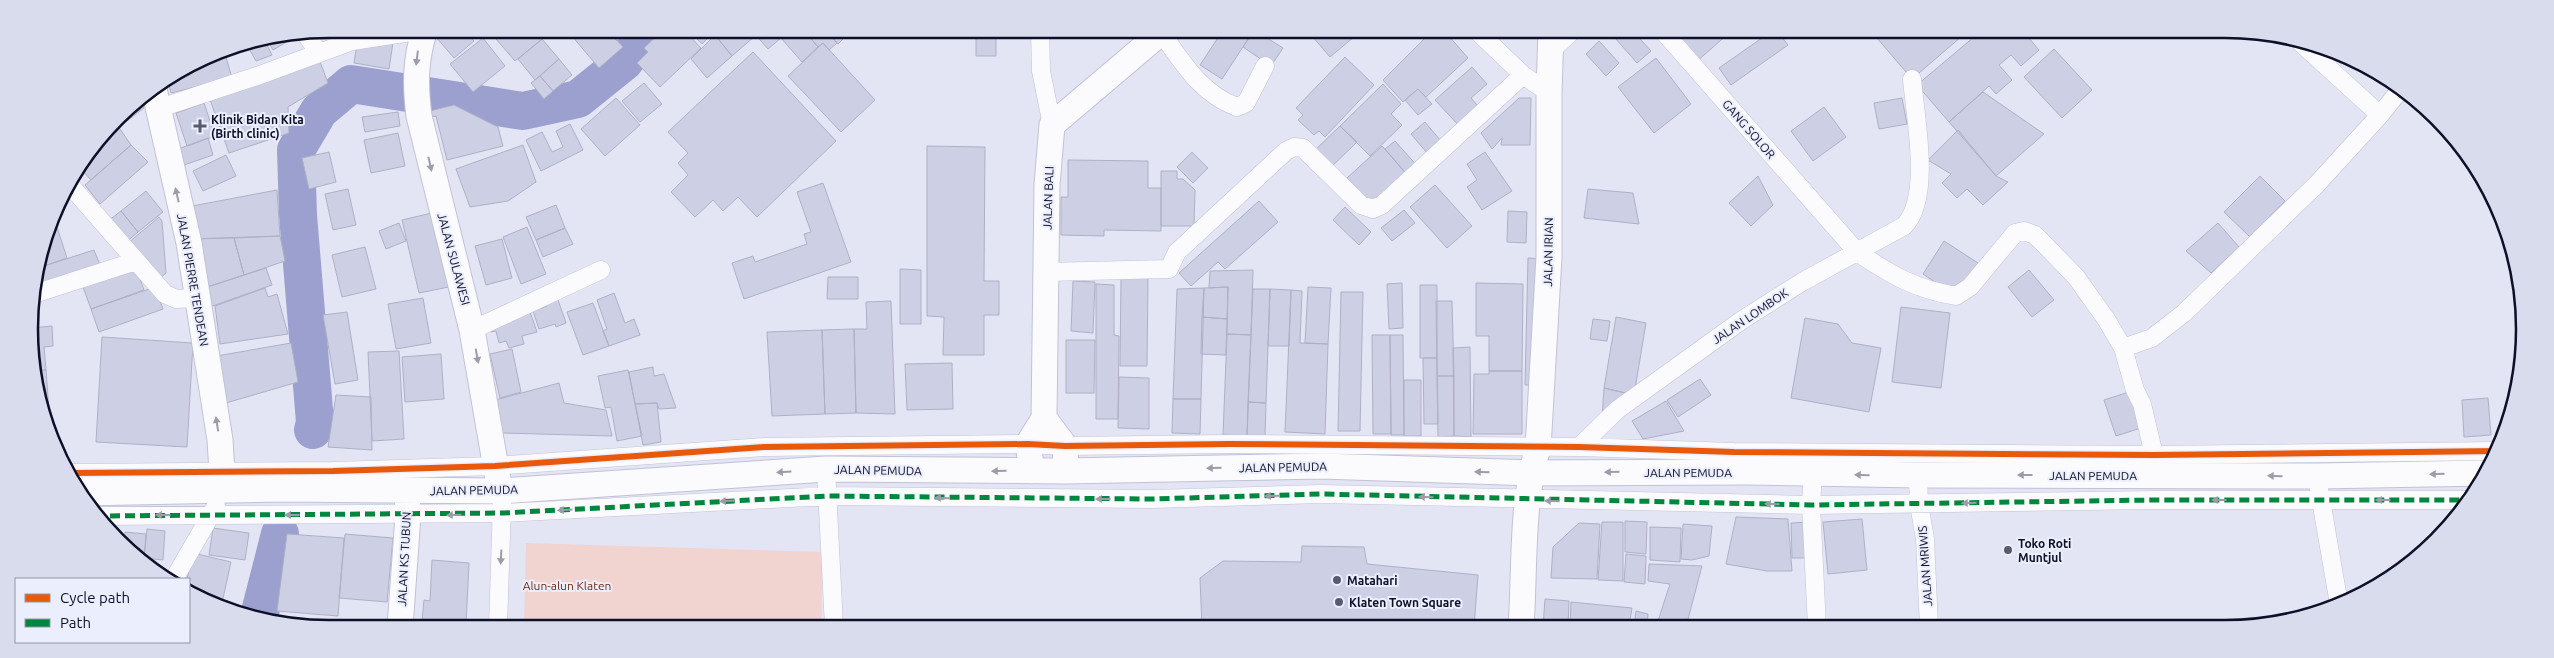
<svg xmlns="http://www.w3.org/2000/svg" width="2554" height="658" viewBox="0 0 2554 658" font-family="Ubuntu,sans-serif">
<style>
.green{fill:#f1d3d0}
.lines{fill:none;stroke-linecap:round;stroke-linejoin:round}
.river{stroke:#9ca0cf;stroke-width:38}
.building{fill:#cdcfe5;stroke:#afb0c5}
.street-casing{stroke:#c0c2d6;stroke-width:19}
.secondary-casing{stroke:#c0c2d6;stroke-width:27}
.street{stroke:#fbfbfe;stroke-width:18}
.secondary{stroke:#fbfbfe;stroke-width:25}
.quiet{stroke:#00873e;stroke-width:5;stroke-dasharray:10 5;stroke-linecap:butt}
.cycleway-casing{stroke:#ebeefd;stroke-width:9}
.cycleway{stroke:#e8590c;stroke-width:6}
.oneway{fill:#9c9da9}
.poi-dot{fill:#595a70;stroke:#ebeefd;stroke-width:2}
.labels{text-anchor:middle;dominant-baseline:central;stroke-width:4;stroke-linejoin:round;paint-order:stroke}
.poi-label{font-size:12px;font-weight:bold;fill:#0e0f29;stroke:#ebeefd;text-anchor:start}
.street-label{font-size:12px;fill:#0e0f29;stroke:#ebeefd}
.park-label{font-size:12px;fill:#782806;stroke:#ebeefd}
.rim{fill:none;stroke:#0e0f29;stroke-width:2.5}
</style>
<rect width="100%" height="100%" fill="#e3e5f5"/>
<!-- green -->
<path class="green" d="M526,543L823,552L821,627H524Z"/>
<g class="lines">
<!-- river -->
<path class="river" d="M313,430L315,422L298,215L296,150L319,111L351,84L523,111L578,99L624,62L648,29
M259,616L280,534"/>
</g>
<!-- building -->
<path class="building" d="M443,29H464L474,41L454,58L435,36Z
M541,29L546,36L515,61L490,32L493,29Z
M566,29H583L587,33L592,29H607L623,47L599,68Z
M608,29H627L617,41Z
M664,29H683L701,48L660,87L637,63L648,52L644,48Z
M687,29H716L702,44Z
M722,29H749L755,36L732,56L715,35Z
M758,29H803L818,47L802,62L781,38L768,49L754,33Z
M803,29H825L837,43L829,50L823,43L818,47Z
M825,29H849L851,31L838,44Z
M944,30H996V56H976V35H944Z
M1223,30H1254L1222,79L1200,65Z
M1254,30L1283,48L1271,66L1243,47Z
M1318,30H1349L1355,36L1330,57L1312,36Z
M1433,30H1437L1445,38L1448,35L1468,58L1426,97L1418,89L1403,102L1383,80Z
M1608,30L1633,31L1651,51L1637,63Z
M1673,31H1726L1728,34L1696,62Z
M1772,31H1777L1788,45L1731,85L1719,68Z
M1883,31H1968L1912,79L1876,37Z
M1981,31H2023L2039,50L2021,66L2011,55L1999,65L2012,80L1996,94L1989,86L1949,122L1917,85Z
M300,34L273,50L268,41Z
M715,35L732,56L707,78L691,59Z
M394,36L389,69L354,63L357,43Z
M483,38L505,66L473,92L450,64Z
M542,39L559,59L535,80L518,59Z
M265,41L272,55L256,61L247,45Z
M1599,41L1619,63L1606,76L1586,54Z
M823,43L875,100L841,132L788,76Z
M2054,49L2092,90L2062,118L2024,77Z
M224,50L232,78L171,93L169,85L157,88L214,51Z
M753,52L836,141L757,217L738,197L723,211L713,200L695,217L671,192L688,175L678,163L688,153L668,132Z
M318,56L328,83L288,107L289,133L229,153L208,94Z
M1345,57L1374,85L1325,137L1319,131L1314,135L1298,120L1303,115L1296,108Z
M1656,58L1691,104L1654,133L1618,87Z
M559,59L572,75L553,91L540,76Z
M1472,67L1487,84L1471,98L1482,111L1462,129L1435,100Z
M540,76L553,91L544,99L531,83Z
M644,83L662,104L640,122L622,101Z
M1383,84L1401,104L1391,114L1402,125L1370,156L1340,126Z
M1418,89L1432,104L1418,115L1405,100Z
M1983,92L2044,134L1996,176L1949,122Z
M139,98L144,108L107,136L131,103Z
M616,98L640,125L605,156L581,129Z
M1519,98H1531L1530,145H1501L1502,138L1492,149L1481,133Z
M1902,98L1907,124L1879,129L1874,103Z
M204,103L215,136L187,146L176,113Z
M454,105L498,127L503,146L447,160L436,116L428,118L426,112Z
M1824,107L1846,137L1813,161L1791,131Z
M398,112L400,126L365,132L362,117Z
M1425,122L1441,141L1427,153L1411,134Z
M570,124L583,150L541,171L526,140L542,132L552,152L563,147L556,131Z
M118,126L131,145L91,180L81,169L105,137Z
M1340,126L1357,142L1327,171L1311,154Z
M1958,130L1996,176L2008,182L1983,205L1967,189L1957,198L1942,183L1951,174L1928,160Z
M398,133L405,166L371,173L364,140Z
M208,138L213,155L184,165L178,149Z
M1395,141L1420,169L1410,178L1385,149Z
M131,145L148,162L100,204L85,185Z
M523,145L536,182L508,201L470,207L456,169Z
M927,146L985,147L984,281H999V315H984V355H943L944,317L927,316Z
M1382,146L1409,177L1375,208L1347,178Z
M329,152L336,182L309,189L302,158Z
M1192,152L1208,168L1193,183L1177,167Z
M1485,152L1512,191L1482,210L1467,187L1477,180L1467,164Z
M226,155L236,176L203,191L193,171Z
M1068,160L1148,161V188H1161V231L1104,230V236L1061,235V197H1068Z
M1161,171H1177V179H1183L1195,190L1194,226H1161Z
M1758,176L1773,205L1751,226L1729,203Z
M2260,176L2285,201L2250,237L2224,212Z
M823,183L851,262L744,299L732,263L753,256L755,262L807,244L804,234L811,232L797,192Z
M1435,185L1472,226L1447,248L1410,207Z
M348,189L356,225L333,230L325,194Z
M1588,189L1633,193L1639,224L1584,218Z
M277,190L280,236L190,239L187,207Z
M146,191L163,212L138,232L121,211Z
M1259,201L1278,222L1225,269L1218,262L1191,286L1179,273Z
M556,205L565,228L536,240L526,217Z
M1345,207L1371,232L1359,245L1333,220Z
M1404,210L1415,223L1392,241L1381,228Z
M121,211L138,232L125,243L108,221Z
M1508,211L1527,212L1526,243L1507,242Z
M432,213L449,287L419,293L402,220Z
M159,217L162,221L166,273L159,279L128,243Z
M399,223L406,241L386,249L379,231Z
M2218,223L2239,247L2211,273L2186,251Z
M57,227L67,258L41,267L51,229Z
M527,227L546,274L521,284L503,237Z
M565,228L573,244L543,257L536,240Z
M280,236L285,261L244,275L234,238Z
M234,238L244,275L198,290L190,239Z
M502,239L512,278L486,285L475,246Z
M1944,241L1978,263L1956,296L1923,274Z
M365,247L376,289L342,297L332,255Z
M94,250L100,265L35,288L41,267Z
M1528,258L1545,259L1541,385H1525Z
M136,268L144,290L91,309L83,287Z
M266,268L272,285L204,309L198,290Z
M900,269L921,270V324H900Z
M1253,270L1251,335L1227,334L1228,287L1209,288L1210,271Z
M2029,270L2054,300L2032,317L2008,287Z
M828,277H858V299H827Z
M1121,278H1148L1147,366H1120Z
M1073,281L1095,282L1093,333L1071,331Z
M1402,283L1403,328L1389,329L1387,284Z
M1476,283L1523,284L1522,371H1489V336H1476Z
M1096,284L1114,285V335L1119,336L1118,419H1096Z
M1420,285H1437V358H1420Z
M155,287L163,309L99,332L91,309Z
M1228,287L1227,319L1202,317L1204,288Z
M1308,287L1331,288L1328,344L1305,343Z
M265,288L268,297L277,294L288,334L220,344L215,306Z
M1204,288L1201,399H1173L1177,289Z
M1253,289H1270L1266,403L1248,402Z
M1270,289L1291,290L1289,346H1268Z
M1291,290L1302,291L1300,343L1328,344L1325,434L1285,432Z
M1341,292H1363L1360,431H1338Z
M614,293L625,323L634,319L640,335L609,346L603,331L607,329L597,300Z
M556,294L566,323L556,327L555,324L539,329L533,311L547,306L544,298Z
M423,298L431,343L396,349L388,304Z
M891,301L895,414L856,413L854,329H867L866,302Z
M1436,301H1452L1454,376H1437Z
M593,303L609,346L583,355L567,312Z
M528,306L537,332L522,336L524,344L509,348L506,341L499,343L496,331L491,332L489,324Z
M1901,307L1950,313L1941,388L1892,382Z
M347,312L358,380L335,384L323,315Z
M1202,317L1227,319L1226,355L1201,354Z
M1616,317L1646,323L1634,395L1604,388Z
M1805,318L1838,324L1852,343L1881,348L1869,412L1791,398Z
M1593,319L1610,321L1607,341L1590,339Z
M52,326L53,346L44,347L46,370H37L32,328Z
M854,329L856,413L825,414L822,330Z
M822,330L825,414L772,416L767,332Z
M1227,334L1251,335L1247,436L1223,435Z
M1372,335H1390L1391,434H1373Z
M1390,335H1403L1404,435H1391Z
M102,337L193,343L187,447L96,442Z
M1066,340H1095L1094,393H1066Z
M291,343L298,382L219,405L211,357Z
M1470,347L1471,437L1454,436L1453,348Z
M512,349L521,392L500,398L490,354Z
M399,351L404,439L372,441L368,352Z
M441,354L444,399L405,402L402,357Z
M1423,358H1437L1438,424H1424Z
M952,363L953,409L907,410L905,364Z
M653,367L654,376L664,374L676,408L659,409L657,403L635,404L629,372Z
M37,370H46L51,437L45,425Z
M628,370L642,436L617,441L611,407L605,408L598,376Z
M1489,371H1522V434H1473L1474,374H1489Z
M1437,376H1454V436L1438,437Z
M1119,377L1149,378V429L1118,428Z
M1700,379L1711,395L1678,417L1667,400Z
M1404,380H1421V436H1404Z
M559,383L564,403L606,410L612,436L502,433L495,400Z
M1604,388L1634,395L1602,419Z
M2135,390L2147,426L2116,436L2104,400Z
M336,395L371,397L372,450L328,447Z
M2488,398L2491,435L2464,437L2462,400Z
M1173,399H1201L1200,434L1172,433Z
M1666,401L1684,431L1643,439L1632,421Z
M1248,402L1266,403L1265,436H1247Z
M657,403L661,442L643,445L635,404Z
M1736,517L1788,519L1792,571H1767L1726,564Z
M1862,519L1867,570L1828,574L1823,522Z
M1625,521L1647,522L1646,554L1625,552Z
M1602,522H1623V581L1598,580Z
M1809,522L1810,558H1792L1791,523Z
M1579,523L1600,524L1597,579L1551,578L1553,547Z
M1683,524L1712,526L1709,556L1692,560L1681,559Z
M1650,527L1681,528L1680,562L1650,560Z
M213,528L249,533L245,560L209,555Z
M147,529L165,531L163,560L144,558Z
M125,532L146,534L144,559L124,541Z
M287,534L344,538L338,616L277,611Z
M345,534L393,538L387,602L339,598Z
M1302,546L1364,547L1367,564L1478,575L1474,627H1202L1200,578L1223,561L1301,562Z
M193,553L231,562L222,603L189,592L187,579Z
M1626,554L1646,556L1645,584L1624,582Z
M432,560L469,563L466,623L422,621L424,600L430,601Z
M1649,564L1702,566L1686,627H1656L1670,584L1648,581Z
M1545,599L1569,601L1568,627H1543Z
M1571,602L1632,608L1629,627H1570Z
M1636,611L1648,614L1647,627H1634Z
M422,621L486,624V627H422Z"/>
<g class="lines">
<defs>
<path id="street" d="M1040,30L1041,71L1052,125
M1476,30L1523,75L1549,93
M1663,31L1857,252C1891,275 1915,289 1956,296L1970,287L2015,233L2024,231L2035,235L2044,244L2076,277L2106,319L2123,348L2135,390L2142,404L2154,455V466
M1161,32C1182,62 1201,94 1237,107L1246,103L1265,66
M305,33L319,53
M2302,44L2380,115
M1550,52L1573,30
M157,109L260,75L352,41L424,30
M69,184L165,294L176,299L197,298
M1045,272L1169,269L1177,252L1286,151L1294,147L1303,148L1361,205L1373,209L1382,205L1523,75
M34,294L136,261
M472,330L601,270
M2123,348L2152,338L2184,313L2317,184L2380,115L2400,90
M1579,447L1617,410L1742,320L1802,282L1904,226C1932,198 1915,116 1912,79
M826,469L834,627
M70,473L333,471L495,466L764,447L1028,444L1065,446L1229,444L1579,447L1734,452L2154,455L2498,451
M1813,474L1811,505L1817,627
M1918,475L1919,504L1925,539L1929,627
M2319,489L2339,604
M95,516L503,513L828,496L1152,499L1321,494L1811,505L2154,500H2467
M174,579L216,506
M498,627L502,503"/>
<path id="secondary" d="M425,29C415,60 415,84 419,116L472,330L500,491
M154,89L189,243L220,440L222,472
M1044,418L1065,446L1066,471
M1032,471L1028,444L1044,418L1047,185L1052,125L1164,30
M81,493L283,489L500,491L826,469L1066,471L1321,466L1530,473L1745,472L1918,475L2318,476L2486,473
M400,627L408,516L407,492
M1521,627C1525,570 1521,501 1538,448L1549,257V93L1551,30"/>
</defs>
<!-- street casing -->
<use href="#street" class="street-casing"/>
<!-- secondary casing -->
<use href="#secondary" class="secondary-casing"/>
<!-- street -->
<use href="#street" class="street"/>
<!-- secondary -->
<use href="#secondary" class="secondary"/>
<!-- quiet -->
<path class="quiet" d="M95,516L503,513L828,496L1152,499L1321,494L1811,505L2154,500H2467"/>
<defs>
<path id="cycleway" d="M70,473L333,471L495,466L764,447L1028,444L1065,446L1229,444L1579,447L1734,452L2154,455L2498,451"/>
</defs>
<!-- cycleway casing -->
<use href="#cycleway" class="cycleway-casing"/>
<!-- cycleway -->
<use href="#cycleway" class="cycleway"/>
</g>
<!-- one-way arrows -->
<defs><path id="oneway-solid" d="M-6-.8H1V-3.2L6.5 0L1 3.2V.8H-6Z" transform="scale(1.25)"/></defs>
<g class="oneway">
<use href="#oneway-solid" transform="translate(417 58) rotate(97)"/>
<use href="#oneway-solid" transform="translate(430 164) rotate(77)"/>
<use href="#oneway-solid" transform="translate(177 195) rotate(-103)"/>
<use href="#oneway-solid" transform="translate(477 356) rotate(80)"/>
<use href="#oneway-solid" transform="translate(217 424) rotate(-99)"/>
<use href="#oneway-solid" transform="translate(1214 468) rotate(179)"/>
<use href="#oneway-solid" transform="translate(999 471) rotate(179)"/>
<use href="#oneway-solid" transform="translate(784 472) rotate(176)"/>
<use href="#oneway-solid" transform="translate(1482 472) rotate(-178)"/>
<use href="#oneway-solid" transform="translate(1612 472) rotate(179)"/>
<use href="#oneway-solid" transform="translate(2437 474) rotate(179)"/>
<use href="#oneway-solid" transform="translate(1862 475) rotate(-179)"/>
<use href="#oneway-solid" transform="translate(2025 475) rotate(180)"/>
<use href="#oneway-solid" transform="translate(2275 476) rotate(-179)"/>
<use href="#oneway-solid" transform="translate(1272 496) rotate(178)"/>
<use href="#oneway-solid" transform="translate(1426 497) rotate(-178)"/>
<use href="#oneway-solid" transform="translate(942 498) rotate(-179)"/>
<use href="#oneway-solid" transform="translate(1103 499) rotate(-180)"/>
<use href="#oneway-solid" transform="translate(2219 500) rotate(180)"/>
<use href="#oneway-solid" transform="translate(2383 500) rotate(-180)"/>
<use href="#oneway-solid" transform="translate(727 501) rotate(177)"/>
<use href="#oneway-solid" transform="translate(1552 501) rotate(-179)"/>
<use href="#oneway-solid" transform="translate(1969 503) rotate(179)"/>
<use href="#oneway-solid" transform="translate(1772 504) rotate(-178)"/>
<use href="#oneway-solid" transform="translate(565 510) rotate(177)"/>
<use href="#oneway-solid" transform="translate(163 515) rotate(180)"/>
<use href="#oneway-solid" transform="translate(292 515) rotate(-180)"/>
<use href="#oneway-solid" transform="translate(454 515) rotate(179)"/>
<use href="#oneway-solid" transform="translate(501 557) rotate(93)"/>
</g>
<!-- markers -->
<g class="poi-dot">
<path d="M197.5 118.5h5v5h5v5h-5v5h-5v-5h-5v-5h5z"/>
<circle cx="2008" cy="550" r="5"/>
<circle cx="1337" cy="580" r="5"/>
<circle cx="1339" cy="602" r="5"/>
</g>
<g class="labels">
<!-- poi labels -->
<g class="poi-label">
<text x="211" y="119">Klinik Bidan Kita<tspan x="211" dy="14">(Birth clinic)</tspan></text>
<text x="2018" y="543">Toko Roti<tspan x="2018" dy="14">Muntjul</tspan></text>
<text x="1347" y="580">Matahari</text>
<text x="1349" y="602">Klaten Town Square</text>
</g>
<!-- street labels -->
<g class="street-label">
<text transform="translate(1749 129) rotate(49)">GANG SOLOR</text>
<text transform="translate(1048 198) rotate(-88)">JALAN BALI</text>
<text transform="translate(1548 252) rotate(-89)">JALAN IRIAN</text>
<text transform="translate(454 259) rotate(75)">JALAN SULAWESI</text>
<text transform="translate(193 280) rotate(80)">JALAN PIERRE TENDEAN</text>
<text transform="translate(1750 316) rotate(-34)">JALAN LOMBOK</text>
<text transform="translate(1283 467) rotate(-1)">JALAN PEMUDA</text>
<text transform="translate(878 470) rotate(1)">JALAN PEMUDA</text>
<text x="1688" y="472">JALAN PEMUDA</text>
<text x="2093" y="475">JALAN PEMUDA</text>
<text transform="translate(474 490) rotate(-1)">JALAN PEMUDA</text>
<text transform="translate(404 559) rotate(-87)">JALAN KS TUBUN</text>
<text transform="translate(1925 566) rotate(-94)">JALAN MRIWIS</text>
</g>
<!-- park labels -->
<g class="park-label">
<text x="567" y="585">Alun-alun Klaten</text>
</g>
</g>
<!-- crop -->
<path d="M0 0H2554V658H0ZM329 38H2225A291 291 0 0 1 2516 329V329A291 291 0 0 1 2225 620H329A291 291 0 0 1 38 329V329A291 291 0 0 1 329 38Z" fill="#d9dcec" fill-rule="evenodd"/>
<path class="rim" d="M329 38H2225A291 291 0 0 1 2516 329V329A291 291 0 0 1 2225 620H329A291 291 0 0 1 38 329V329A291 291 0 0 1 329 38Z"/>
<!-- legend -->
<rect x="15" y="578" width="175" height="65" fill="#ebeefd" stroke="#9395a8"/>
<rect x="25" y="594" width="25" height="8" fill="#e8590c" stroke="#9395a8"/>
<text x="60" y="603" font-size="15" fill="#0e0f29">Cycle path</text>
<rect x="25" y="619" width="25" height="8" fill="#00873e" stroke="#9395a8"/>
<text x="60" y="628" font-size="15" fill="#0e0f29">Path</text>
</svg>
